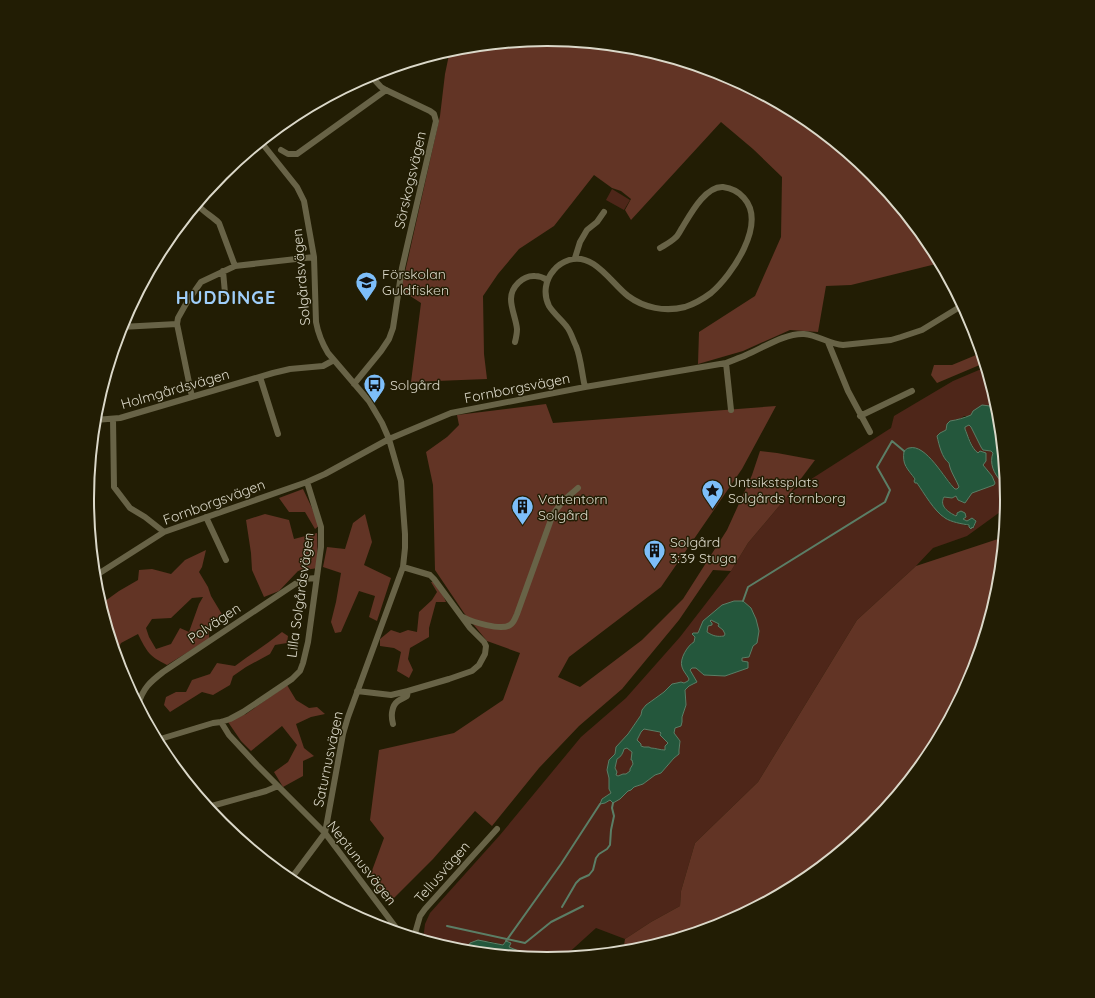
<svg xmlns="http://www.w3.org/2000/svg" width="1095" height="998" viewBox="0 0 1095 998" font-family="Quicksand,sans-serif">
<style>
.green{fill:#4e2619;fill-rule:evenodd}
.forest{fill:#623425;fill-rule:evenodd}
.water{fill:#24573c;stroke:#5b7e66;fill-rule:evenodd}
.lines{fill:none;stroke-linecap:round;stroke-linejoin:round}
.stream{stroke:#5b7e66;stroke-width:2}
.street{stroke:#686347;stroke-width:6}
.labels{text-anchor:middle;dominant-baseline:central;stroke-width:3;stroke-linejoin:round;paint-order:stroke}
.street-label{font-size:14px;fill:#dbd8c9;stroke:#221d04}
.poi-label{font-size:14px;fill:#dbd8c9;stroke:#221d04;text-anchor:start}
.district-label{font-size:18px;font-weight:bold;letter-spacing:1px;fill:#9fcefa;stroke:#221d04}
.rim{fill:none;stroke:#dbd8c9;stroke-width:2}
</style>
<rect width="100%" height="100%" fill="#221d04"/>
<!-- green -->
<path class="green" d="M612,189L630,200L624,210L606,200Z
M986,367L998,407L993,406L969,416H964L960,419L950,421L946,430L940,433C941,443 940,457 949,463C952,471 956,479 959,487L957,489H955L938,467L905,466L932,505L944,518L974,528L976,520L974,519L967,521L957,515L956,516C948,512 939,506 944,497L952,498L955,496L957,497L995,485L992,476L983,465L978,453L975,451L965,429V427L970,425L983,450L991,451L993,453L1004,480L1006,479L1007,499V507L967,536L933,548L916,566L857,620L758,782L695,843L681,891L680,906L651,922L625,939L596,928L564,957L547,959L521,956V952L509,947L489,941L470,943L466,951L458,950L423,940L425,924L430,913L500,835L581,737L626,698L680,637L731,571L748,543L791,492L891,428L894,416L953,381ZM734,601H744L753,646L749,657H742V661L748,668L725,676L704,675L696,668H692L690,670L694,677V684L689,686L685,690L686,705L682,717V722L674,728V734L680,741L679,750V754L674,758L661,773L655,775L643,784L634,787L631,790H628L620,799L610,800L605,803L602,799L611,793L609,789V760L615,754L628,734L641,715L642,710L646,705L653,700L664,692L672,684L677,683L681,682L684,683L688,681L689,679L682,668L694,642L695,637L692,634L693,633H698L703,621Z
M711,620C718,624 723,627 725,634L724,636C717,637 713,636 707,632L708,626Z
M644,729L660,732L661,733L660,735L668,743L665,750C660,750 655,748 651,748L649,747C642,748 641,745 637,740L641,732Z
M627,748L632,752L633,764L630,769L631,771L626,774H623L618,776L616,775C614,763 617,758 624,749Z"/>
<!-- forest -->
<path class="forest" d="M548,39L637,48L724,74L803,117L873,174L930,244L940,263L851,285L826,286L818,332L790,330L743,351L698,364L699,332L755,296L781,237L782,177L753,149L721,122L631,220L625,210L631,199L621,191L612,188L594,175L554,226L519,249L498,274L483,296L484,354L487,379L411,382L421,303L401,290L440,116L445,74L450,50L458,48Z
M981,353L985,363L982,364L937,383L931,375L934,365H952Z
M546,404L553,423L776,406L742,469L661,587L569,657L558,677L580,687L642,640L683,599L727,530L752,475L760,451L777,453L815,460L791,492L748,543L731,571L713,570L679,620L622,689L579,726L539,768L492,826L475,811L433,859L390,902L370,876L384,838L370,820L379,750L454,733L503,700L520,653L487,641L464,613L435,570L433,485L426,452L447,437L459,425L457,415Z
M303,489L320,525L315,529L305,512H289L279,498Z
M265,514L289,520L294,539L317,533L318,568L298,571L279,591L264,597L252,570L251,553L246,520Z
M365,514L372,542L364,565L391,578L377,621L369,617L375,596L359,591L341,632L335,633L331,622L336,602L341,573L323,567L327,547L345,549L353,523Z
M1004,537L999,589L972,675L930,755L873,824L803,882L723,924L708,929L707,928L637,950L623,952L625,939L651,922L680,906L681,891L695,843L758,782L857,620L916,566Z
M206,550L202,567L199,572L208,587L211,596L223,616L209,627V639L167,665C149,656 147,652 138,634L121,643L116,653L106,620L107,619L104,615L101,604L119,591L138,580L139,570L152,569L171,574L185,560ZM203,597L199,604L189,632L180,628L171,644L156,649L149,637L146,628L152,619L171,618L192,598Z
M431,582H433L442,593L446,602H436L429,628V637L410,648L408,659L413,670L409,678L397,671L401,652L394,648L380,646V639L391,630L400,633L408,630L417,632L419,612L432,600L437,592Z
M282,632L288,636L287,643L275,645L270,654L246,667L233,676L230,685L213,695L202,692L170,712L164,705L166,697L176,692H186L192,680L210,674L217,663L235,666C251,654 267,644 282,632Z
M287,685L296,700L309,708L317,707L325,714L311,717L296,724L304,748L314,756L303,761V776L283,787L274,772L288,762L297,745L282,726L251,751L241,741L228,722L246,714Z"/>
<!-- water -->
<path class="water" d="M982,405L998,407L1006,479L1001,481C994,474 989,463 993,453L991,451L983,450L981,447L971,427L969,425L965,427V429C968,436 971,448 978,453L980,451L986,453V461L983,465L992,476L995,483L994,485L972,493L965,503L958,500L956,496L952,498L944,497C939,506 948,512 956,516L957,515V513L961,511L965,513L966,517L963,519L967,521L972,518L976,521L973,528L972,527L971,529L969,527V525C962,524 951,522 945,518C934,511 924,493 917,483H915L914,481L915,479C907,468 902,465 904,451C906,450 907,448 909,448C926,443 945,480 955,489H957L959,487C956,479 950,471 949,463C942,458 939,445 937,436L940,433L946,430L947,424L950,421C957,420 964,418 971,415L973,411Z
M734,601H743L751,608L756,619L759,631L757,643L753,646L749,657L742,658V661L748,662V668L725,676L704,675L696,668H692L690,670L697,682L689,686L685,690L686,705L682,717V722L681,726L675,728L674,733L680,741L679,750V754L674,758L661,773L655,775L643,784L634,787L631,790L628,791L620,799L613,803L610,800L605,803L600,804L602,799L611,793L609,789V778L607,770L609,760L615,754L616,747L628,734L641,715L642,710L646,705L653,700L664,692L672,684L677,683L681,682L684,683L688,681L689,679C687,675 683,671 682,667C679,659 688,645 694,642L695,637L692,634L693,633H698L703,621L722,605ZM711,620L719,624L718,626L723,630L725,634L724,636C717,637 713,636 707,632L708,626L712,625V623L710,621ZM644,729L660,732L661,733L660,735L668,743L665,746V750C660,750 655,748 651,748L649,747H644L641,746V744L637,740L641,732ZM627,748L632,752L631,760H632L633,764L630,769V771L626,774H623L618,776L616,775L617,772L615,768L617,759C621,757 623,753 624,749Z
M478,940L503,945L506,941L511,943L509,947L521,952V956L491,953L487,951V950H483L482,948L478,949V951L481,952L466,951L470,943Z"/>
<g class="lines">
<!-- stream -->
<path class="stream" d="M743,601L748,587L885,502L890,490L877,467L892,441L904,451
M562,907L576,883L580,879L589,875L593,870L596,858L599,854L607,849L610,845L611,830L614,816L612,808L613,803
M447,926L525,943L551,922L583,906
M506,941L561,864L600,804"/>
<!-- street -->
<path class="street" d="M261,142L297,187L304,201L314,257L316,322C318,333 322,343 328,353L369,401L382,423L389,439L401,481L405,534V548L403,567L348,717L343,734L325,833L290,880
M281,150L288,154H297L386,90
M197,204C203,212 212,216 219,223L235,266
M575,258L580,242L587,230L597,222L604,212
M223,271L225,293
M121,327L177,324
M515,342C516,338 517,333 517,329C516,319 511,309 511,299C511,287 523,275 535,276C539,276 544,278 547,280
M828,342L848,391L870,432
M726,363L731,410
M260,377L278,434
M354,384L381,351L389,339L393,328L402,268L436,121L434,114L430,111L386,90L381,87L370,75
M585,387C582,375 581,358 576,346C573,340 571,332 567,327C562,320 554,314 549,306C543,294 545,280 554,270C558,265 563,262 569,260C594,252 611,283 628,296C644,308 665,312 685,307C694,304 703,299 711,293C732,275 767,224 744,198C739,192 731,188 723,187C705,186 690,215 682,228C680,231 678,236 675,238C671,242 665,245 660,248
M192,397L177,324L178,318L187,302L201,282L235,266L314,257
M860,416L912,391
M113,419L114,487L130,508L145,517L164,532
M95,420L120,418L273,373L290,369L323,366L334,360
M206,517L226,560
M403,567L430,575L434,579L470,628L484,642L486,646L485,654L479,665L472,671L449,679L408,691
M95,576L164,532L307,482L325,474L389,439L451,413L585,387L726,363C733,360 740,358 746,355C763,348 785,333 804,334C818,335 829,344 843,345L891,340L901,337L922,330L963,305
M463,617C472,622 501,631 510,625C514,623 515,618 517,614L553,514L563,501L578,488
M357,691L391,695L408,691L407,696C404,698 401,699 398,701C391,706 391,717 393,724
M138,705C143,688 150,682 163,672L295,584L305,579L316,578
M221,722L229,735L257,765L325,833L400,933
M157,740L213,723L221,722L230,719L243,712L292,679L300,671L303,663L308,642L321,547V527L307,482
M208,807L266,791L278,786
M414,937L420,916L425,909L497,829"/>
</g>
<!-- icons -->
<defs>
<symbol id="school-pin" viewBox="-11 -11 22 30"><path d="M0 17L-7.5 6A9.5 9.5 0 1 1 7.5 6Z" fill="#7dbef9" stroke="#221d04"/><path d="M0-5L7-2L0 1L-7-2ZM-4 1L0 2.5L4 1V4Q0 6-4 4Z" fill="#111"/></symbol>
<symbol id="bus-pin" viewBox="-11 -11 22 30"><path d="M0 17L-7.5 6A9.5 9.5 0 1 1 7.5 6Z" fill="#7dbef9" stroke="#221d04"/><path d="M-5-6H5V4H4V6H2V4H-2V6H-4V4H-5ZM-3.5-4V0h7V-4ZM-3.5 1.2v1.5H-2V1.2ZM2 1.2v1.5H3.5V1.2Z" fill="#111"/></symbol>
<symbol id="sight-pin" viewBox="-11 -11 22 30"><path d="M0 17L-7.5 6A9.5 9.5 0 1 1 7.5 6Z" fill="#7dbef9" stroke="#221d04"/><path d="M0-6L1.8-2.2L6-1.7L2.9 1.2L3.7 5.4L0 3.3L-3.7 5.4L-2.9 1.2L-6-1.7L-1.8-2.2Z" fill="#111"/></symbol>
<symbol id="building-pin" viewBox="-11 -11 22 30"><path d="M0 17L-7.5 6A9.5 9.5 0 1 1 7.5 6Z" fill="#7dbef9" stroke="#221d04"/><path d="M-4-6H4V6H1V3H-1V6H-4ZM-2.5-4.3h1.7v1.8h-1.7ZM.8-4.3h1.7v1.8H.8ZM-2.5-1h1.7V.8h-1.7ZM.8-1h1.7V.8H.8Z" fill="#111"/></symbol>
</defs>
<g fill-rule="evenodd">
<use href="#school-pin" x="354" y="270" width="25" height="34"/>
<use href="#bus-pin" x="362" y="372" width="25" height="34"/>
<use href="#sight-pin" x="700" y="478" width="25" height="34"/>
<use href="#building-pin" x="510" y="494" width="25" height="34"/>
<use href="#building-pin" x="642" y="538" width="25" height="34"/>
</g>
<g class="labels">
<!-- street labels -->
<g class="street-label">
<text transform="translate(410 180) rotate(-77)">Sörskogsvägen</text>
<text transform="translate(301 277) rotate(-95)">Solgårdsvägen</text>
<text transform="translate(517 388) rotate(-11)">Fornborgsvägen</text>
<text transform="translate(175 389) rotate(-16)">Holmgårdsvägen</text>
<text transform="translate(214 502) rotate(-20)">Fornborgsvägen</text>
<text transform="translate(300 595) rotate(-82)">Lilla Solgårdsvägen</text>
<text transform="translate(214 623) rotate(-34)">Polvägen</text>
<text transform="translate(328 759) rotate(-78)">Saturnusvägen</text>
<text transform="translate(362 863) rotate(52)">Neptunusvägen</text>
<text transform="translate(442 872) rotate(-49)">Tellusvägen</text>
</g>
<!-- poi labels -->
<g class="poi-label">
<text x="382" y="274">Förskolan<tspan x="382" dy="16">Guldfisken</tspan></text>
<text x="390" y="385">Solgård</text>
<text x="728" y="482">Untsikstsplats<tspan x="728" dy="16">Solgårds fornborg</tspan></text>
<text x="538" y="499">Vattentorn<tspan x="538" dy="16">Solgård</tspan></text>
<text x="670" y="542">Solgård<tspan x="670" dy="16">3:39 Stuga</tspan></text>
</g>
<!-- district labels -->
<g class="district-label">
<text x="226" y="297">HUDDINGE</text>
</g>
</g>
<!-- crop -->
<path d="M0 0H1095V998H0ZM94 499a453 453 0 1 1 906 0a453 453 0 1 1-906 0Z" fill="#221d04" fill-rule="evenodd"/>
<path class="rim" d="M94 499a453 453 0 1 1 906 0a453 453 0 1 1-906 0Z"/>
</svg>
